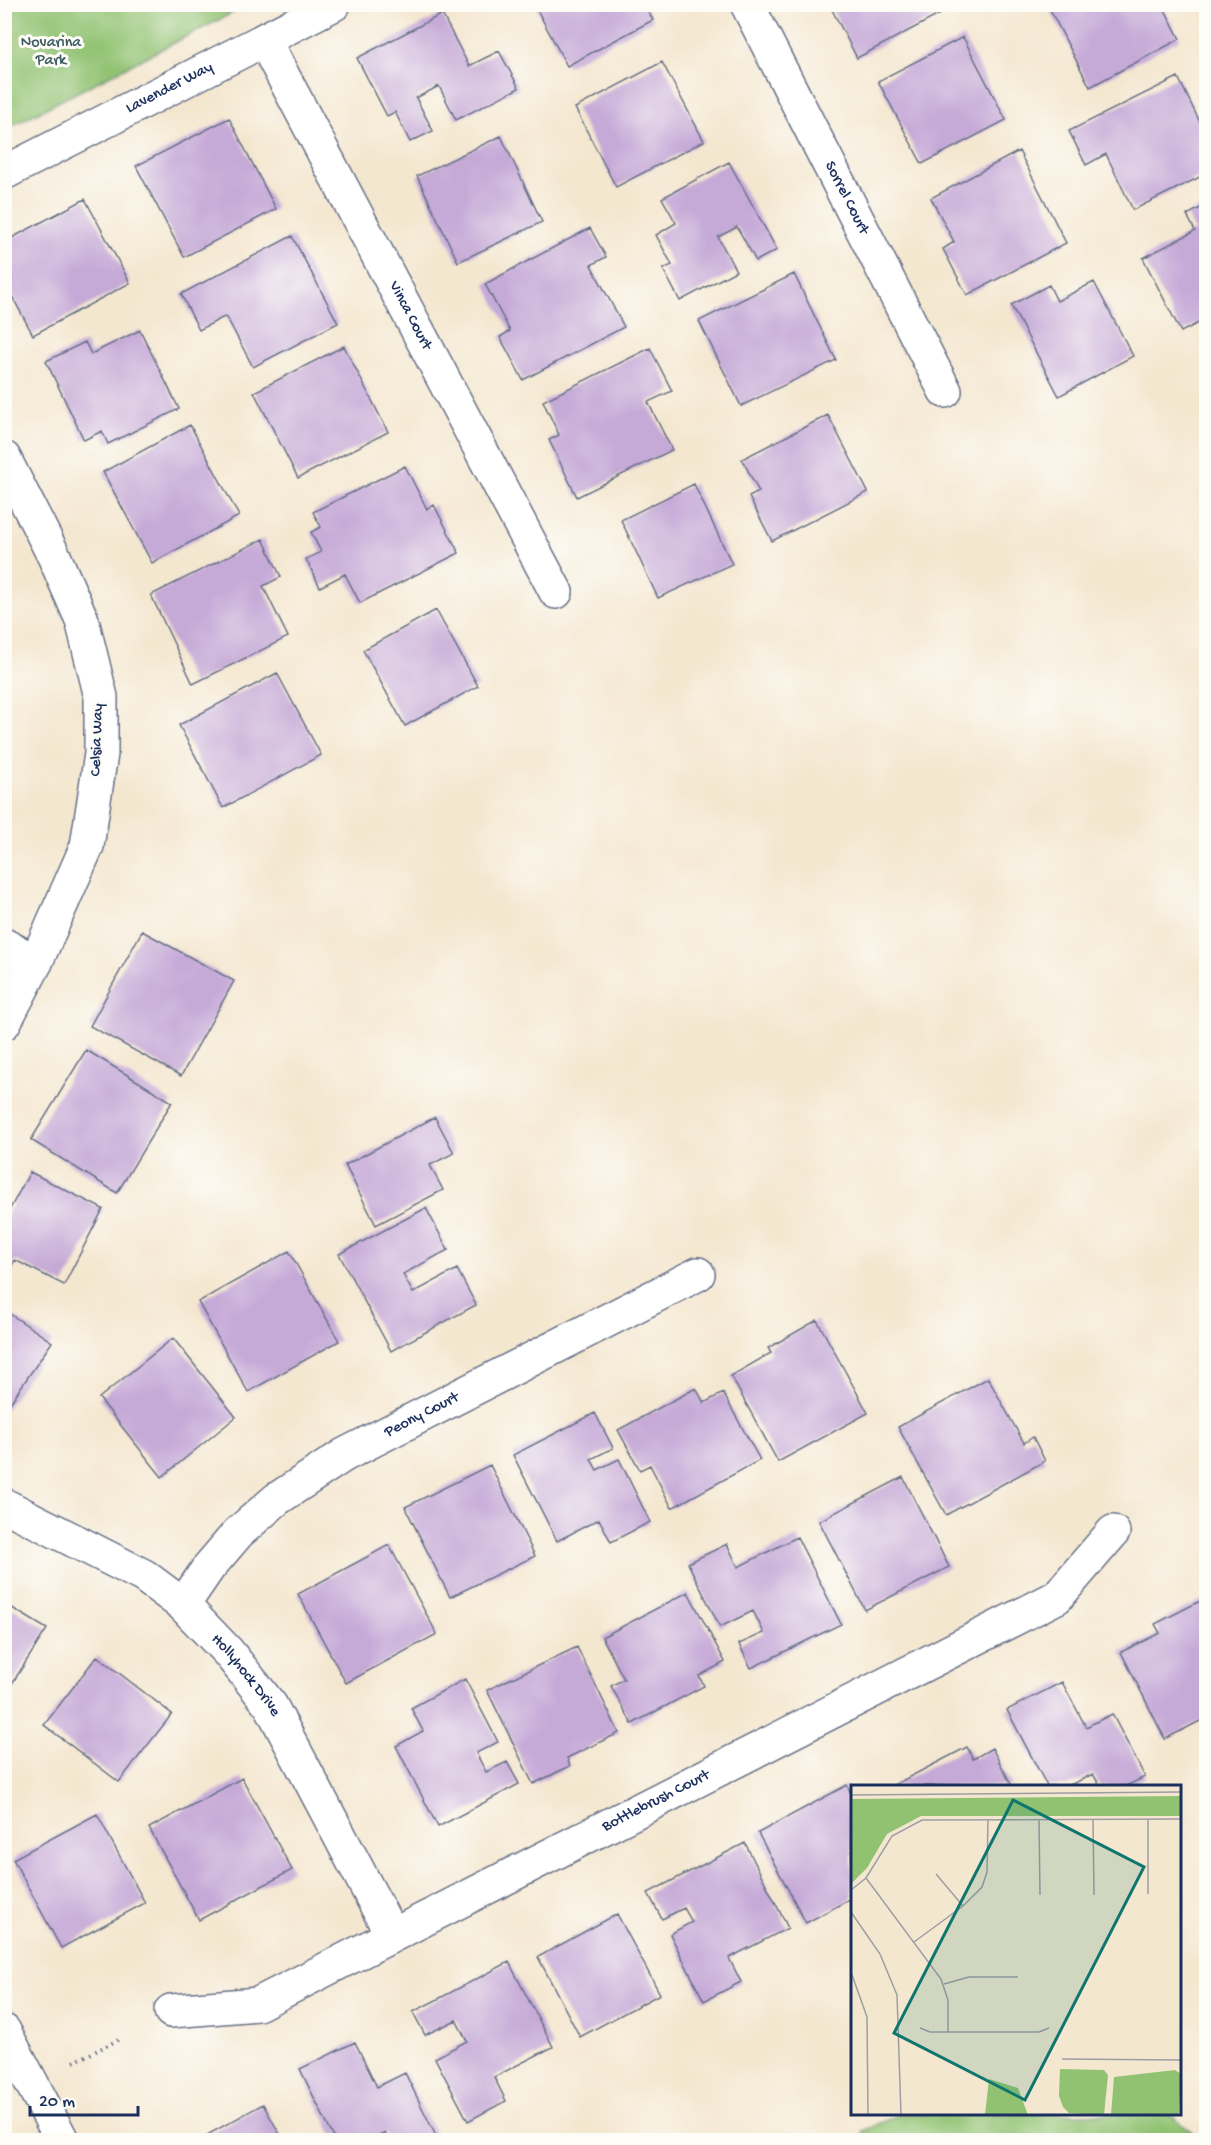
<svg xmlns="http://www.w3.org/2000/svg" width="1211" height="2145" viewBox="0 0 1211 2145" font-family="'Gochi Hand',sans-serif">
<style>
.green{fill:#91c272;stroke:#567868;stroke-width:1.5}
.building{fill:#c5a9d7}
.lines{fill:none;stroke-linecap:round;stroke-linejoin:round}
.minor-casing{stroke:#676f86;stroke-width:36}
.path{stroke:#676f86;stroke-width:4;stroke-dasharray:1.5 4.5;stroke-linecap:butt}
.minor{stroke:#fff;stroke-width:33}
.labels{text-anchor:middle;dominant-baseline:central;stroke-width:6;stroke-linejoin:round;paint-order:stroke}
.park-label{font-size:16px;fill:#3e5b64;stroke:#fdfcf7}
.street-label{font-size:16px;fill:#1b2f5e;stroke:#fdfcf7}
.inset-road{fill:none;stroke:#9d9da2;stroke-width:1.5}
.view{fill:#0f766e;fill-opacity:0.15;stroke:#0f766e;stroke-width:3}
.inset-edge{fill:none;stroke:#1b2f5e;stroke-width:3}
</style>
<rect width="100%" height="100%" fill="#fdfcf7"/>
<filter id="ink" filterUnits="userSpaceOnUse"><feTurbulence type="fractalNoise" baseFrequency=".0167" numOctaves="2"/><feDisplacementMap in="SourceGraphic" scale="12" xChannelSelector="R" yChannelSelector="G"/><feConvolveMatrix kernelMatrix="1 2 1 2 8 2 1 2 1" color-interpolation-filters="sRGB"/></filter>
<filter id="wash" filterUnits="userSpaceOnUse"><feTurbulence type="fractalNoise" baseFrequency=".008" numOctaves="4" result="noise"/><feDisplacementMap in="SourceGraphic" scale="24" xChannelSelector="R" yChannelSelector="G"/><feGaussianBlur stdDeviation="1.35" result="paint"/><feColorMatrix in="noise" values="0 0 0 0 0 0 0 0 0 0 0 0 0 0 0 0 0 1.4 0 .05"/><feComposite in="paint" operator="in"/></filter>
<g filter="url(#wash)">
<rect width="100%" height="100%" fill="#f4e7d0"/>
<!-- green -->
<path class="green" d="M5,4H248V5L5,129Z
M900,2114H1169L1202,2140H867L863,2131Z"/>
<g id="blocks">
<!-- building -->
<path class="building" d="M534,4H644L653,20L567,66Z
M829,4H950L952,8L857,58Z
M1047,4H1162L1180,39L1090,87Z
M442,14L469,66L499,51L519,88L456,120L439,86L416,98L433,131L410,142L395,112L387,116L357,58Z
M963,37L1006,120L922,164L878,81Z
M662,62L704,141L616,187L575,108Z
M1178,77L1206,135V174L1133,210L1106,154L1086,165L1069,131Z
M229,118L276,209L184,257L136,166Z
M501,136L542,222L458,262L417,176Z
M1019,151L1066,243L967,295L943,249L954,242L931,198Z
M729,162L777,250L756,261L737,227L718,237L736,271L680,301L663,269L672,265L656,235L676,223L662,198Z
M85,199L130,283L33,335L5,283L12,280L4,265V242Z
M1206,205V319L1181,332L1143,258L1195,231L1187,215Z
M590,228L606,257L591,265L624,327L523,380L500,337L510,331L485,284Z
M292,236L338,323L253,367L226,316L199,330L181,294Z
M794,274L836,360L741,406L699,321Z
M1094,282L1133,356L1059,396L1011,305L1049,285L1057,301Z
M140,330L179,409L108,444L102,431L84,440L46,361L85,342L91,354Z
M344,346L388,432L298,478L254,392Z
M650,348L672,391L648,402L672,450L577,497L549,440L559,435L543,401Z
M828,415L868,492L772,541L749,497L759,492L742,459Z
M190,425L239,516L152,563L103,472Z
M405,466L427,509L434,505L459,553L360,603L345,574L320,587L306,559L321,552L311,532L321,527L313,512Z
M694,484L732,564L658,598L621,520Z
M263,539L281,577L263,586L288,637L193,684L151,595Z
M436,610L478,686L405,726L363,650Z
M277,673L321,755L223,808L179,725Z
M142,931L234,981L181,1076L90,1026Z
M86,1050L172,1102L117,1193L31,1140Z
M435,1117L454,1153L430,1165L443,1190L376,1225L345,1165Z
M30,1172L103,1209L64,1285L15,1260L4,1280V1220Z
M426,1208L448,1250L403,1274L413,1293L457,1269L476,1305L391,1351L339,1254Z
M289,1251L339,1341L248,1392L198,1302Z
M4,1310L52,1342L4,1412Z
M817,1320L868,1413L778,1462L731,1376L771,1353L768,1348Z
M173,1338L236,1417L162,1477L99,1398Z
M988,1378L1024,1443L1033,1437L1045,1461L946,1515L898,1427Z
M696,1388L704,1403L723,1393L760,1460L672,1508L650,1465L640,1470L618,1430Z
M595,1413L613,1448L591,1459L597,1470L619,1459L650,1522L611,1542L599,1519L557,1541L513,1455Z
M490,1465L535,1556L450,1597L405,1507Z
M903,1477L949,1567L865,1610L819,1521Z
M797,1537L841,1624L751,1668L739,1644L764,1633L753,1611L720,1627L688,1563L727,1544L738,1567Z
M389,1545L437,1634L346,1683L298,1594Z
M688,1592L725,1662L699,1676L704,1686L632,1724L611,1686L624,1679L602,1637Z
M1206,1598V1718L1165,1739L1121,1652L1160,1633L1155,1624Z
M4,1603L47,1629L4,1696Z
M577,1647L619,1733L567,1758L570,1766L533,1784L487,1690Z
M97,1656L172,1714L119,1782L44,1725Z
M465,1679L498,1742L476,1753L486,1772L507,1762L519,1784L438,1827L396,1746L423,1731L411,1708Z
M1062,1682L1086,1727L1112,1714L1145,1777L1126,1786H1100L1093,1774L1068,1786H1047L1007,1710Z
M967,1747L973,1759L992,1748L1012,1786H892Z
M242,1778L292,1870L199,1920L149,1828Z
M847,1785L852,1796V1898L806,1923L758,1833Z
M97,1814L145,1903L61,1948L13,1859Z
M745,1843L788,1928L729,1958L741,1982L704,2001L670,1934L692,1922L684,1908L662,1919L648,1893Z
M617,1914L660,1994L580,2037L538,1957Z
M509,1962L553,2047L494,2077L506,2101L468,2121L435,2058L467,2041L456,2020L425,2035L413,2012Z
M355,2042L377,2087L405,2073L437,2138L432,2140H389L385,2133L370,2140H335L300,2069Z
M263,2104L283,2140H198Z"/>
</g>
</g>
<g filter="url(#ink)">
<use href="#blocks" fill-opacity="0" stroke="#676f86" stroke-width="1.5"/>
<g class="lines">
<defs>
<g id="minor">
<path id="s1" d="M747,4L945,391"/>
<path id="s2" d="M264,40L556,592"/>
<path id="s3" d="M4,173L334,4"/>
<path d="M4,458L54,556L82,620L101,697V754L87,846L36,962L4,1023"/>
<path d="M4,945L36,962"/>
<path id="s4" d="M4,1505L144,1576L183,1605L228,1652L271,1706L392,1935"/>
<path id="s5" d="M183,1605L209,1567L238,1533L277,1499L344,1455L698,1274"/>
<path id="s6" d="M171,2011L258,2004L1057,1597L1113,1532"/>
<path d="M4,2031L62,2140"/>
</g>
</defs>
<!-- minor casing -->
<use href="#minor" class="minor-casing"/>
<!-- path -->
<path class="path" d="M74,2062L118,2040"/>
<!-- minor -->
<use href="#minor" class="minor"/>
</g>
</g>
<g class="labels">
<!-- park labels -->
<g class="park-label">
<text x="51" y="43">Novarina<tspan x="51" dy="18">Park</tspan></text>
</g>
<!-- street labels -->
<g class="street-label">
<text stroke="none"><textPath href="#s3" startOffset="186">Lavender Way</textPath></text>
<text stroke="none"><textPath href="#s1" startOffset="218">Sorrel Court</textPath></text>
<text stroke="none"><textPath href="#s2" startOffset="312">Vinca Court</textPath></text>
<text transform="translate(98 740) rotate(-88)">Celsia Way</text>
<text stroke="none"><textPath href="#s5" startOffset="310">Peony Court</textPath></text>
<text stroke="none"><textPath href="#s4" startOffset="300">Hollyhock Drive</textPath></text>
<text stroke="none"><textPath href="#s6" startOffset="534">Bottlebrush Court</textPath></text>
</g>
</g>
<!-- overview -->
<g transform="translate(851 1785)">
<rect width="330" height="330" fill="#f4e7d0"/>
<path d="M330,11V31H70L36,49L16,83L0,99V14ZM209,284L253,285L257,290L253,330L218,328L212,322L208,311ZM324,285L330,289L328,330H260L263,292ZM138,294L167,303L177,330H134Z" fill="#91c272"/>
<path class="inset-road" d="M0,10L330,7M188,34L189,110M242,34L243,110M297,34V109M85,89L112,121M15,93L90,194L97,215V247M0,105L15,93L41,51L71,35L330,34M0,127L29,169L46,210L50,330M63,157L112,121L131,102L136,87L137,34M0,187L16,232L17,330M93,199L118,192H167M69,243L79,247H188L198,243M211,274L330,275"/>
<path class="view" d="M162,15L293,82L174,315L43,248Z"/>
<rect width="330" height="330" class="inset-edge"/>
</g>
<!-- margin -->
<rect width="1211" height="2145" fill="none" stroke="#fdfcf7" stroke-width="24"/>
<!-- scale -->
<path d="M30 2106v9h108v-9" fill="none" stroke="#1b2f5e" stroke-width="3"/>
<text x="39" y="2106" font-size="18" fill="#1b2f5e" stroke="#fdfcf7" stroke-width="4.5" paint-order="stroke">20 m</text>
</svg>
